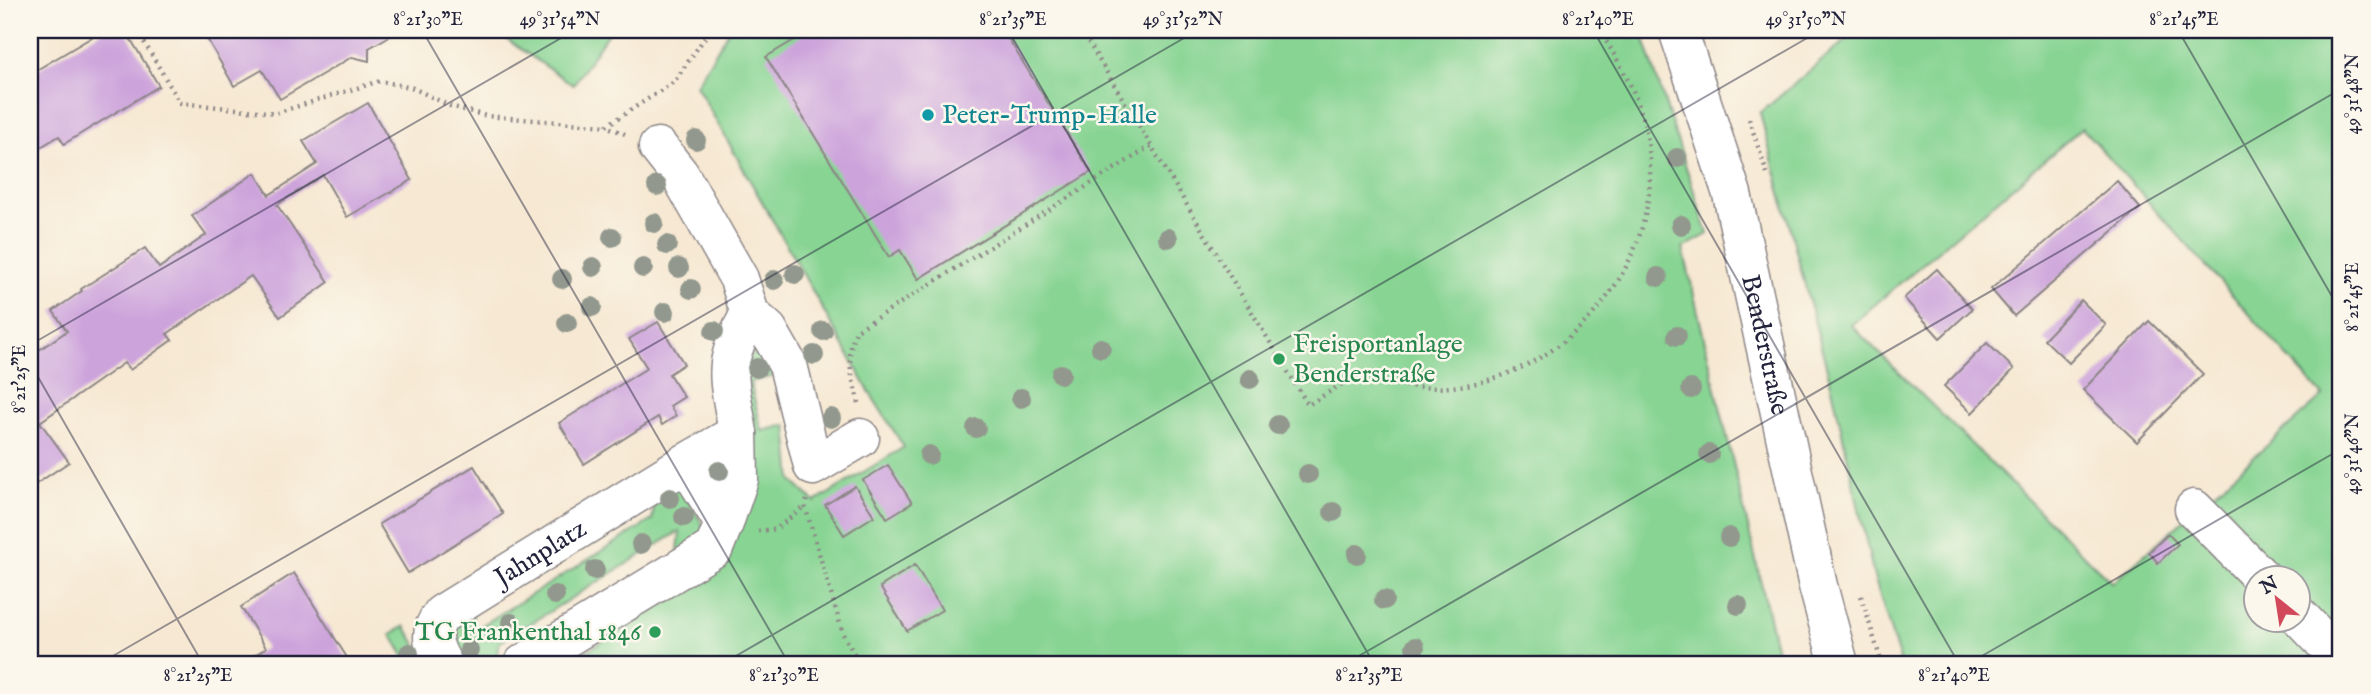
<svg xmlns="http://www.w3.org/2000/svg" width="2371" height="694" viewBox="0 0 2371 694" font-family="'IM FELL English',serif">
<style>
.green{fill:#87d493;stroke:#547b67;stroke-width:2;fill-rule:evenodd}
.building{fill:#cca3db}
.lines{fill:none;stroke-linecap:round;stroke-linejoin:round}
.minor-casing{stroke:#8c8586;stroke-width:41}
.path{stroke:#8c8586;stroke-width:4.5;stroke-dasharray:2 5;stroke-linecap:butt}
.minor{stroke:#fff;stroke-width:38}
.tree{fill:#92988d}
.ticks{fill:none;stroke:#22223b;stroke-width:2;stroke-opacity:0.45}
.culture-dot{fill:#0f9aa8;stroke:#fbf7ec;stroke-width:2.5}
.leisure-dot{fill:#2e9e5b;stroke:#fbf7ec;stroke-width:2.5}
.labels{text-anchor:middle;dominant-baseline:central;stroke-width:5;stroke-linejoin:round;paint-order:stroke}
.culture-label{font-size:26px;fill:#0d838f;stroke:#fbf7ec;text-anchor:start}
.leisure-label{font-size:26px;fill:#27864d;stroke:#fbf7ec;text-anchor:start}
.street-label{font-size:26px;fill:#22223b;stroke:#fbf7ec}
.neatline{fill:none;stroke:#22223b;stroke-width:2.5}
.ticks-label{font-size:18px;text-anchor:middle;fill:#22223b}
</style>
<rect width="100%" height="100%" fill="#fbf7ec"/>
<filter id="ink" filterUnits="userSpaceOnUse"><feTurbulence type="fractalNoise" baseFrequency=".0143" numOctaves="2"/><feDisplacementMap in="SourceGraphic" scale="14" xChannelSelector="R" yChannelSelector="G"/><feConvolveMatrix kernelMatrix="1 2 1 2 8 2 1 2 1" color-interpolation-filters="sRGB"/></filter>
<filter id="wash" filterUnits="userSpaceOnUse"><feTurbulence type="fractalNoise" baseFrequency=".00686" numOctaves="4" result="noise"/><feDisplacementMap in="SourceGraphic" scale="28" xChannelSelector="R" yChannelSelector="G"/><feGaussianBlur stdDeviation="1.57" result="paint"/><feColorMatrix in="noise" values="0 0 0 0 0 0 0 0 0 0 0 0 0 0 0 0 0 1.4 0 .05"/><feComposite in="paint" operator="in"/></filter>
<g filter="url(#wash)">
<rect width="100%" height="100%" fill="#f6e8d2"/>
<!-- green -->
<path class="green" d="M493,30H610L573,85Z
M729,30H1641L1708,234L1683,248L1780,664H565L672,599L724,553L739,372L752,354H759L775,376L750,382L762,431L787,425L792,481L815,502L904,447L873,398L696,85Z
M1858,30H2341V664H1901L1874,577L1833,392L1760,113ZM2082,128L2323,396L2112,583L1851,325ZM2256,578H2298V620H2256Z
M680,486L706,530L677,561L680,531L499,643L495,664H458L445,641L474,604L471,632L652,520L657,491Z
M405,626L428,664H409L391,634Z"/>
<g id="blocks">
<!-- building -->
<path class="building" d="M104,30H125L159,86L64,144L59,136L36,150L39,156L30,161V74Z
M202,30H400L369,48V61L352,57L280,99L262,70L234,86Z
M811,30H1003L1091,172L918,279L900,250L889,257L766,57Z
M368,103L412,180L347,217L323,175L277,205L329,282L280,317L251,276L167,334L172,340L130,370L124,363L40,422L69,462L30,488V356L67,331L53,311L82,291L81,289L145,248L159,268L206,235L192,216L255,173L269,195L317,164L303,141Z
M2117,181L2140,208L2014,316L1991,289Z
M1937,269L1972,309L1940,338L1904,298Z
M2081,300L2106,325L2069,363L2044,339Z
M2149,321L2203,374L2137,442L2083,390Z
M658,322L684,364L669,374L684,397L670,406L676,416L662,425L658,417L584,464L559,423L647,368L629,339Z
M1987,343L2014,369L1972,413L1944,386Z
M888,465L912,503L887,518L863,480Z
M474,466L503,514L408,573L379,524Z
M855,486L874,516L844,535L825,505Z
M2168,534L2178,544L2158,563L2149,552Z
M915,565L942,610L907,631L880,587Z
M294,573L351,664H240L266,648L241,607Z"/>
</g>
</g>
<g filter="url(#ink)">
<use href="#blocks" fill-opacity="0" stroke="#8c8586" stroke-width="2"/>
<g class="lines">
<defs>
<g id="minor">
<path id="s1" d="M1678,30L1732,194L1818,586L1839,664"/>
<path d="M658,147L680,175L739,279L750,314L768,330L788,365L813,466L860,438"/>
<path d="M738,433C729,376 720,366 750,314"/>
<path d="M686,463L738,433L739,479L724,523"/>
<path d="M2194,509L2262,578"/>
<path d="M2298,615L2341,660"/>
<path id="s2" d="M443,664C432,645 428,632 442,614L686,463L724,523L714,548L523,664"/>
</g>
</defs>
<!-- minor casing -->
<use href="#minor" class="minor-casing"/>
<!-- path -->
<path class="path" d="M137,30L180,103L276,113L380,81L413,88L450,106L486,116L606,126
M1081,30L1308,405L1360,373C1500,431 1656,309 1650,162C1648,112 1626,72 1599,30
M1749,119L1767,174
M625,134L606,126L674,82L710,30
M859,403C852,377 844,355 857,330L1151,146
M807,500L805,506L843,634L860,664
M758,531L776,529L805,506
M1861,596L1882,664
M649,664L653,662"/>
<!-- minor -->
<use href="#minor" class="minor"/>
</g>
<!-- trees -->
<g class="tree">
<circle cx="696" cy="140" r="10"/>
<circle cx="1677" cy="158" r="10"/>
<circle cx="657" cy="186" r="10"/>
<circle cx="654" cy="223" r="10"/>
<circle cx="1681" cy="225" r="10"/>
<circle cx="612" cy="237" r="10"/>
<circle cx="1168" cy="238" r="10"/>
<circle cx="667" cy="245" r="10"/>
<circle cx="593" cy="267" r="10"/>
<circle cx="643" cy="268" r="10"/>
<circle cx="679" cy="268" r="10"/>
<circle cx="795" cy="274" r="10"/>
<circle cx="1658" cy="277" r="10"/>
<circle cx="562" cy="279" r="10"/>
<circle cx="774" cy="280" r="10"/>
<circle cx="691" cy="289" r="10"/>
<circle cx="592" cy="307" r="10"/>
<circle cx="665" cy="312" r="10"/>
<circle cx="567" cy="323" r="10"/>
<circle cx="714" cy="331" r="10"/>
<circle cx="823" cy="331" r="10"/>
<circle cx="1677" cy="336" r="10"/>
<circle cx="1101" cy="348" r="10"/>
<circle cx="814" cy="355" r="10"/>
<circle cx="757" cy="368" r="10"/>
<circle cx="1061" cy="374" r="10"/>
<circle cx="1250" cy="379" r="10"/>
<circle cx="1691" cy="389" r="10"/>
<circle cx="1021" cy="398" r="10"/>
<circle cx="831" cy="418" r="10"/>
<circle cx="1278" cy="425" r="10"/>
<circle cx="976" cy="428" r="10"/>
<circle cx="1709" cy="454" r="10"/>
<circle cx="929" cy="455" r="10"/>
<circle cx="719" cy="471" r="10"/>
<circle cx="1308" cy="474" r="10"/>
<circle cx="670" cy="498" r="10"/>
<circle cx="1333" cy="512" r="10"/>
<circle cx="684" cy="517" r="10"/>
<circle cx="1729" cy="537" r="10"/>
<circle cx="641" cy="544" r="10"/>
<circle cx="1357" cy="554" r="10"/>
<circle cx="595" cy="570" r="10"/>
<circle cx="555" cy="595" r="10"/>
<circle cx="1384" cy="600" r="10"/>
<circle cx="1738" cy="605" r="10"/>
<circle cx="511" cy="623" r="10"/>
<circle cx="1415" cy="647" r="10"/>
<circle cx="469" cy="650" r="10"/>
<circle cx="409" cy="653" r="10"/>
</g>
</g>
<!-- ticks -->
<path class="ticks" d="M422,30L789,664M1008,30L1374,664M1593,30L1959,664M2178,30L2341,312M30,345L575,30M30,363L203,664M99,664L1198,30M722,664L1821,30M1345,664L2341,89M1968,664L2341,449"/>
<!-- markers -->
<circle class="culture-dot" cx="928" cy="115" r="7"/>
<g class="leisure-dot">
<circle cx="1279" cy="359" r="7"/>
<circle cx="655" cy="632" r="7"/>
</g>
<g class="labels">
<!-- culture labels -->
<g class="culture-label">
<text x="942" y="115">Peter-Trump-Halle</text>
</g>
<!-- leisure labels -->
<g class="leisure-label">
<text x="1293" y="344">Freisportanlage<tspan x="1293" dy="30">Benderstraße</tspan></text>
<text x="641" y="632" text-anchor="end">TG Frankenthal 1846</text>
</g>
<!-- street labels -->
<g class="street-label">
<text stroke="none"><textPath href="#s1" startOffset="327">Benderstraße</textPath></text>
<text stroke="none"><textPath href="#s2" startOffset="170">Jahnplatz</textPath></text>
</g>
</g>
<!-- margin -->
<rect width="2371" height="694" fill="none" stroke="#fbf7ec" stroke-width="77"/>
<!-- north arrow -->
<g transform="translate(2277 599) rotate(330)"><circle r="33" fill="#fbf7ec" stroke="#a4a2a5" stroke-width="2"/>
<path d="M0-5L12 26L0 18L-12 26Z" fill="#d1495b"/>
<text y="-10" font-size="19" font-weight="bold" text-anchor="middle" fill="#22223b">N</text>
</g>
<rect x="38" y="38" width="2294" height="618" class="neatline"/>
<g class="ticks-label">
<text x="428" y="25">8°21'30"E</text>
<text x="560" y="25">49°31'54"N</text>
<text x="1013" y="25">8°21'35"E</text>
<text x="1183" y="25">49°31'52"N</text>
<text x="1598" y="25">8°21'40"E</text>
<text x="1806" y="25">49°31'50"N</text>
<text x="2184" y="25">8°21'45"E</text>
<text transform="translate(2352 94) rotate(-90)" y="6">49°31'48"N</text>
<text transform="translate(2352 297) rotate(-90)" y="6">8°21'45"E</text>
<text transform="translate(19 379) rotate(-90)" y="6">8°21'25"E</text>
<text transform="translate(2352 454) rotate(-90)" y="6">49°31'46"N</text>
<text x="198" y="681">8°21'25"E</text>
<text x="784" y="681">8°21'30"E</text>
<text x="1369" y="681">8°21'35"E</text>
<text x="1954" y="681">8°21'40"E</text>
</g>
</svg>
